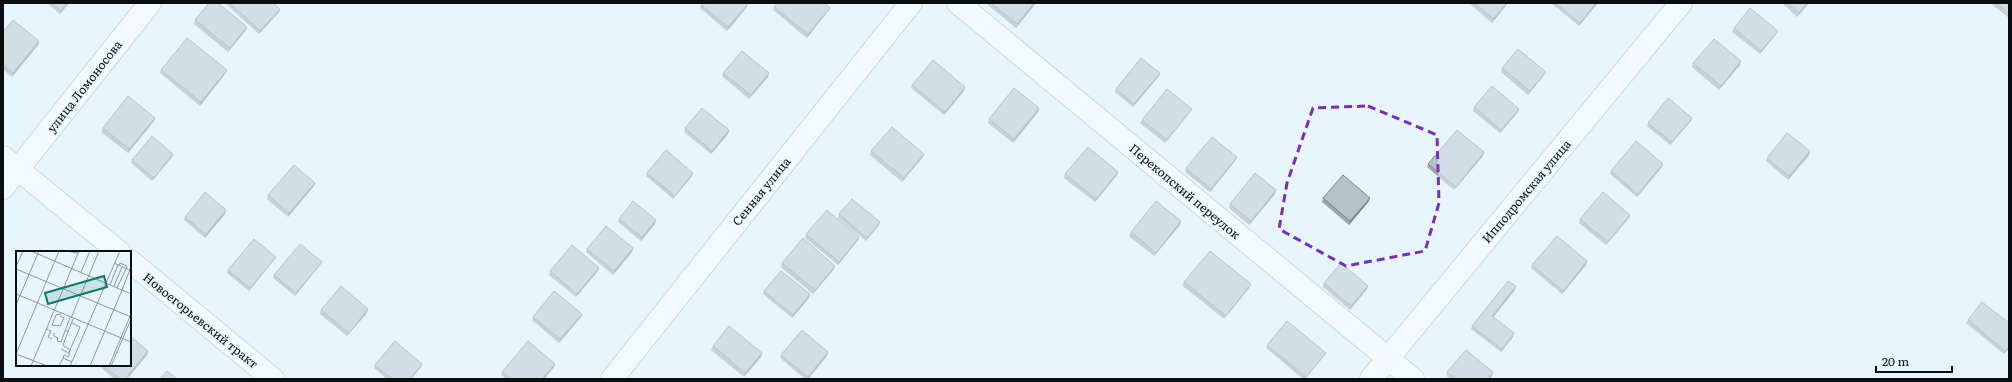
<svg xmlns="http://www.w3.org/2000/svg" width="2012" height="382" viewBox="0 0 2012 382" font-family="Literata,serif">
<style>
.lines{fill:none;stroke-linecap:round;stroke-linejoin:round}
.minor-casing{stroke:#aab8be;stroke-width:24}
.major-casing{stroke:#aab8be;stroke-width:24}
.minor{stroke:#fff;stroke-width:22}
.major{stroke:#fff;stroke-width:22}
.wall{fill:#9ca8ad}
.shaded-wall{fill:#7f888d}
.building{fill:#b5c3c9;stroke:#7f888d}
.marked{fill:none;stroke:#7b2cbf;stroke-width:3;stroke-dasharray:8 5;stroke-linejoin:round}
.labels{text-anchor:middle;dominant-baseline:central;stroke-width:3;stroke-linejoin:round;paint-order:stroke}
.street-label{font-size:12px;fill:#090e10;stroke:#e7f5fc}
.inset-road{fill:none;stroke:#8e999e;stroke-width:1}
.view{fill:#0f766e;fill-opacity:0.15;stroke:#0f766e;stroke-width:2}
.inset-edge{fill:none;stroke:#090e10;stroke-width:2}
</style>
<rect width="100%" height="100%" fill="#e7f5fc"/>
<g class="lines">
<defs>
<path id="minor" d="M958,3L1413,379
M3,188L150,3
M612,379L911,3
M1371,379L1681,3"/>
<path id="major" d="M3,157L119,252
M130,261L273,379"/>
</defs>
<!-- minor casing -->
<use href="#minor" class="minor-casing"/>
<!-- major casing -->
<use href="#major" class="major-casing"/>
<!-- minor -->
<use href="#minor" class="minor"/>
<!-- major -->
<use href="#major" class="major"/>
</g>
<!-- wall -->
<path class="wall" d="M47,3H69L60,14Z
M227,3H273L279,12L259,34L226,4Z
M989,3H1036L1016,28L988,5Z
M1469,3H1508L1492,23Z
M1551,3H1598L1579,26Z
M1782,3H1809L1797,17Z
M1990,3H2009V18Z
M748,4L746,8L727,31L700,8L701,5Z
M774,7L830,8L828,11L807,38L773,10Z
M195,20L246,30L228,52L194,24Z
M1734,28L1776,34L1760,54L1732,32Z
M3,32L39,41L38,45L12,77L3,69Z
M1693,63L1740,65L1719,90L1692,67Z
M1502,68L1546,72L1544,75L1528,95L1501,72Z
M161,70L225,74L200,106L160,73Z
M723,73L768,77L749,99L722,76Z
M1159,76L1133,107L1115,92L1116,89Z
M912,85L964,91L944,115L911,88Z
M1474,107L1518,112L1500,133L1473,111Z
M1039,108L1038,112L1013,143L988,123L989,119Z
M1190,112L1165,143L1140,123L1142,120Z
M155,118L154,121L128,153L101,132L103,128Z
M1692,118L1691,121L1670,145L1647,126L1648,123Z
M685,128L729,130L728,134L711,154L684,132Z
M871,151L924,154L923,157L902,182L870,155Z
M1810,151L1809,155L1788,180L1766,161L1767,158Z
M1484,152L1483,156L1454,190L1427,167L1428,164Z
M172,157L152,181L131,163L132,160Z
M1235,161L1210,192L1185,172L1186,168Z
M1662,167L1637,197L1610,174L1611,171Z
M647,173L692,176L673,199L646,176Z
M1065,174L1117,175L1095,202L1064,178Z
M315,183L314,186L288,217L267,199L268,195Z
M1275,194L1249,225L1229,208L1230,204Z
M1323,198L1369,201L1349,225L1322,202Z
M226,210L225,214L205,238L184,220L185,217Z
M839,214L879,225L866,241L838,218Z
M1630,215L1629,218L1606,245L1579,223L1580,219Z
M619,219L655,224L641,241L618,222Z
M1181,221L1180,225L1154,256L1129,236L1131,232Z
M806,234L859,237L858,240L838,265L805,238Z
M633,248L632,252L613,275L586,252L587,249Z
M276,257L274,260L249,291L227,273L228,270Z
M1587,261L1586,265L1562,294L1531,268L1532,265Z
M322,262L320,265L295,296L273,278L274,275Z
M782,263L834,269L813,294L781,267Z
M550,271H598L576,297L549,275Z
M1184,282L1249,288L1224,319L1183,286Z
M1324,283L1368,286L1367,289L1350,310L1323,287Z
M1515,290L1493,317L1513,337L1501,352L1471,329L1472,326Z
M764,291L810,294L809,298L792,318L763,294Z
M321,310L367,313L347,336L320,314Z
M533,317H581L559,343L532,320Z
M1968,320L2009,323V348L2004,354L1966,323Z
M1267,345L1324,356L1305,379H1303L1266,348Z
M713,346L762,353L761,357L744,377L711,350Z
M828,352L827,356L808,379H805L780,358L781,355Z
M147,355L127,379H114L98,365H130Z
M555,364L554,367L544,379H506L501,375L502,372Z
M375,365L421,367L411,379H387L374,368Z
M1447,372L1492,376L1489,379H1450L1446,376Z"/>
<!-- shaded-wall -->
<path class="shaded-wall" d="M67,3H69L60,14L61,11Z
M1034,3H1036L1016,28L1017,24Z
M1507,3H1508L1492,23L1493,19Z
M1596,3H1598L1579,26L1580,23Z
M1807,3H1809L1797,17L1799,13Z
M748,4L746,8L727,31L728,27Z
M830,8L828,11L807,38L808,34Z
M280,9L279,12L259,34L260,31Z
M247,27L246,30L228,52L230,48Z
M1778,31L1776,34L1760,54L1761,51Z
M39,41L38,45L12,77L13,73Z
M1741,61L1740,65L1719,90L1721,86Z
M227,70L225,74L200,106L201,102Z
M1546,72L1544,75L1528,95L1530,91Z
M769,73L768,77L749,99L751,95Z
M1160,73L1159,76L1133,107L1134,104Z
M965,87L964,91L944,115L945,112Z
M1039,108L1038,112L1013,143L1014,139Z
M1192,109L1190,112L1165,143L1167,140Z
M1519,109L1518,112L1500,133L1501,130Z
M155,118L154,121L128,153L129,149Z
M1692,118L1691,121L1670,145L1672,142Z
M729,130L728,134L711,154L712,151Z
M1810,151L1809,155L1788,180L1789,176Z
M1484,152L1483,156L1454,190L1456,187Z
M173,154L172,157L152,181L154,178Z
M924,154L923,157L902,182L904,178Z
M1237,157L1235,161L1210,192L1211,189Z
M1663,164L1662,167L1637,197L1638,194Z
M1118,172L1117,175L1095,202L1096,199Z
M693,173L692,176L673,199L675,196Z
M315,183L314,186L288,217L289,213Z
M1276,190L1275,194L1249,225L1251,221Z
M1370,198L1369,201L1349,225L1350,221Z
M226,210L225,214L205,238L206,234Z
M1630,215L1629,218L1606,245L1608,242Z
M656,220L655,224L641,241L642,237Z
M1181,221L1180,225L1154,256L1156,253Z
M880,222L879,225L866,241L867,238Z
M859,237L858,240L838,265L839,262Z
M633,248L632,252L613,275L614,271Z
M276,257L274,260L249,291L250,288Z
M1587,261L1586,265L1562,294L1563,291Z
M322,262L320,265L295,296L296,293Z
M835,266L834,269L813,294L815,290Z
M599,268L598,271L576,297L577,294Z
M1251,284L1249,288L1224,319L1226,316Z
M1368,286L1367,289L1350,310L1351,306Z
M1516,286L1515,290L1491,320L1492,316Z
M810,294L809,298L792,318L793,315Z
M368,309L367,313L347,336L349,333Z
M582,314L581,317L559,343L560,339Z
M1514,333L1513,337L1501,352L1502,349Z
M2009,346V348L2004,354L2005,351Z
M148,351L147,355L127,379H125Z
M828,352L827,356L808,379H807L808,377Z
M762,353L761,357L744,377L745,373Z
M1326,353L1324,356L1305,379L1306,377Z
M422,364L421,367L411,379H410Z
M555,364L554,367L544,379H542Z
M1493,372L1492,376L1489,379H1488Z"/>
<!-- building -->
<path class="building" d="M52,3H67L61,11Z
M209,3H218L247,27L230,48L195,20Z
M230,3H273L280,9L260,31Z
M703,3H746L748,4L728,27L701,5Z
M777,3H824L830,8L808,34L774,7Z
M991,3H1034L1017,24Z
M1474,3H1507L1493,19Z
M1556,3H1596L1580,23Z
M1787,3H1807L1799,13Z
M1996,3H2009V13Z
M1750,8L1778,31L1761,51L1734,28Z
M13,20L39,41L13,73L3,65V32Z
M187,38L227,70L201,102L161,70Z
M1714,39L1741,61L1721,86L1693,63Z
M1518,49L1546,72L1530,91L1502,68Z
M742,51L769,73L751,95L723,73Z
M1141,58L1160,73L1134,104L1116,89Z
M933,60L965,87L945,112L912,85Z
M1492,86L1519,109L1501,130L1474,107Z
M1014,88L1039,108L1014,139L989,119Z
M1167,89L1192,109L1167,140L1142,120Z
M128,96L155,118L129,149L103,128Z
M1668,98L1692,118L1672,142L1648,123Z
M702,108L729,130L712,151L685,128Z
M892,127L924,154L904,178L871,151Z
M1457,130L1484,152L1456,187L1428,164Z
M1787,133L1810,151L1789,176L1767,158Z
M152,136L173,154L154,178L132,160Z
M1212,137L1237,157L1211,189L1186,168Z
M1636,141L1663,164L1638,194L1611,171Z
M1088,147L1118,172L1096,199L1065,174Z
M666,150L693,173L675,196L647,173Z
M294,165L315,183L289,213L268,195Z
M1255,173L1276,190L1251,221L1230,204Z
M1343,175L1370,198L1350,221L1323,198Z
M205,192L226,210L206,234L185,217Z
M1603,192L1630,215L1608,242L1580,219Z
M852,199L880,222L867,238L839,214Z
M633,201L656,220L642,237L619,219Z
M1156,201L1181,221L1156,253L1131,232Z
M827,210L859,237L839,262L806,234Z
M606,226L633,248L614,271L587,249Z
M1557,236L1587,261L1563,291L1532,265Z
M803,238L835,266L815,290L782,263Z
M254,239L276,257L250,288L228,270Z
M300,244L322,262L296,293L274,275Z
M572,245L599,268L577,294L550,271Z
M1210,251L1251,284L1226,316L1184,282Z
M1341,263L1368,286L1351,306L1324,283Z
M781,271L810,294L793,315L764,291Z
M1508,281L1516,286L1492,316L1514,333L1502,349L1472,326Z
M341,286L368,309L349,333L321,310Z
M554,291L582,314L560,339L533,317Z
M1982,302L2009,323V346L2005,351L1968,320Z
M1287,321L1326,353L1306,377L1267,345Z
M729,326L762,353L745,373L713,346Z
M802,330L828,352L808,377L781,355Z
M130,336L148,351L125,379H120L103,365H130Z
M395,341L422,364L410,379H392L375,365Z
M528,341L555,364L542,379H511L502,372Z
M1466,350L1493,372L1488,379H1456L1447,372Z
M167,371L177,379H160Z"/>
<!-- marked area -->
<path d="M0 0H2012V382H0ZM1368,106L1437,135L1439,203L1425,251L1346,266L1279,229L1287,183L1313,108Z" fill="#e7f5fc" fill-opacity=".55" fill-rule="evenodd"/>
<path class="marked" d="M1368,106L1437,135L1439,203L1425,251L1346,266L1279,229L1287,183L1313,108Z"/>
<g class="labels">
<!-- street labels -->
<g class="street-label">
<text transform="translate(84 86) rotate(-52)">улица Ломоносова</text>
<text transform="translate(761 191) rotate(-51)">Сенная улица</text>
<text transform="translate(1185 191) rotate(40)">Перекопский переулок</text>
<text transform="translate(1526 191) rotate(-50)">Ипподромская улица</text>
<text transform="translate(201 320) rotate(39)">Новоегорьевский тракт</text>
</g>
</g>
<!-- overview -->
<g transform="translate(16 251)">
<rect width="115" height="115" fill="#e7f5fc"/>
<path class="inset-road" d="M15,0L115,43M50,0L62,2M98,12L114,19M103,14L104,12L111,15L110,18M0,16L7,0M0,18L115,66M65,21L74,0M94,34L102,14M98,35L106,16M101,37L110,18M106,39L115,16M0,43L115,91M0,54L23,0M44,65L48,67L44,75L36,74L40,64L45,63M55,67L83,0M30,78L35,80L32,86L36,88M49,80L54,67M38,82V85L42,87L41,90L45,91L49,80H52M45,98L53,102L54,99L47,94L57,68M54,99L64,76L56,72M0,103L43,0M0,103L31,115M47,107L48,104L52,106L54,102M15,115L63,0M43,115L47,107L56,111M54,115L104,0M74,115L106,39M93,115L115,63M95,115L115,68"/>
<path class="view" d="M88,25L91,36L32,53L29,42Z"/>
<rect width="115" height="115" class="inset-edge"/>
</g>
<!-- border -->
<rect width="2012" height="382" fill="none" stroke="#090e10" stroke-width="8"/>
<!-- scale -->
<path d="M1876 366v6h76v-6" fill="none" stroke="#090e10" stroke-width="2"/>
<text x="1882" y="366" font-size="12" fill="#090e10" stroke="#e7f5fc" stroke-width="3" paint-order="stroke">20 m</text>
</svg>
